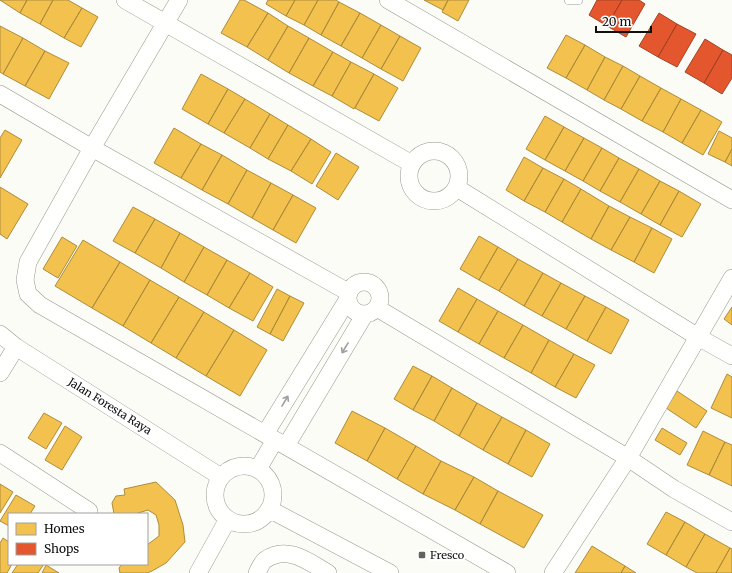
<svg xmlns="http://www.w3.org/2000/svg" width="732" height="573" viewBox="0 0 732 573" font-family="Merriweather,serif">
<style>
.homes{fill:#f2c14e;stroke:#ae8c3b}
.shops{fill:#e4572e;stroke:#a44225}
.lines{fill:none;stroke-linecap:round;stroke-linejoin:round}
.lane-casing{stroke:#969694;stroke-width:10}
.street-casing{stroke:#969694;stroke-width:18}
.lane{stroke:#fffffe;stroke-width:9}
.street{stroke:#fffffe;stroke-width:17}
.oneway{stroke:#9f9f9f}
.poi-dot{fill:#636360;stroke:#fff;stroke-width:1.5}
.labels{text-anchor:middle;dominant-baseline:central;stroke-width:4;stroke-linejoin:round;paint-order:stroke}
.street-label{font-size:11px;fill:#101010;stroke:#fff}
.poi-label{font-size:11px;fill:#101010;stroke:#fff;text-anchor:start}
</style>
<rect width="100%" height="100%" fill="#fcfcf6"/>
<!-- homes -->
<path class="homes" d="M0,0H27L20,13Z
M27,0H53L40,24L20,13Z
M53,0H68L82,8L64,38L40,24Z
M240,0H244L268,13L247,47L221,33Z
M268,0H295L286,16L266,4Z
M295,0H318L304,25L286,16Z
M318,0H336L339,2L321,35L304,25Z
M424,0H448L443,10Z
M448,0H469L458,21L442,12Z
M339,2L360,13L341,46L321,35Z
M82,8L98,17L81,47L64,38Z
M268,13L288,26L268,60L247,47Z
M360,13L381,25L362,58L341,46Z
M381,25L400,36L381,69L362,58Z
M0,26L23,38L3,74L0,72Z
M288,26L309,38L289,73L268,60Z
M566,35L585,45L566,78L547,68Z
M400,36L421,48L403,81L381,69Z
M23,38L45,51L25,86L3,74Z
M309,38L333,52L313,86L289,73Z
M585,45L605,57L587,90L566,78Z
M45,51L69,63L49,99L25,86Z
M333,52L351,62L332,96L313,86Z
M605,57L623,66L604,100L587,90Z
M351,62L374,74L354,109L332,96Z
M623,66L640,76L621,109L604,100Z
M201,74L228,89L208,124L182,109Z
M374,74L398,88L379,121L355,108Z
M640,76L661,88L642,121L621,109Z
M661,88L681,99L663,132L642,121Z
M228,89L245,99L224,133L208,124Z
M245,99L270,114L250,148L224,133Z
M681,99L701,110L682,143L663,132Z
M701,110L722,122L703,155L682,143Z
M270,114L288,125L268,159L250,148Z
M545,116L564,127L545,160L526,149Z
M288,125L311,139L291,171L268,159Z
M564,127L584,138L565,171L545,160Z
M174,128L201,144L181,178L154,163Z
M5,130L22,140L0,178V138Z
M719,131L732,138V149L725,162L708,154Z
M584,138L602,148L583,181L565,171Z
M311,139L331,152L312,184L291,171Z
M201,144L222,155L202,190L181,178Z
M602,148L619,158L600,191L583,181Z
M732,149V166L725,162Z
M336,153L359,167L338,200L316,186Z
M222,155L247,170L228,204L202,190Z
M524,157L543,168L524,201L506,190Z
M619,158L639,169L620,202L600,191Z
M543,168L564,179L545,212L524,201Z
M639,169L660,181L641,214L620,202Z
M247,170L271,183L252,218L228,204Z
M564,179L581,189L562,222L545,212Z
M660,181L679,191L660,225L641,214Z
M271,183L293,195L273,230L252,218Z
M0,187L28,204L7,239L0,234Z
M581,189L609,206L591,239L562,222Z
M679,191L701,204L682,237L660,225Z
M293,195L316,208L296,243L273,230Z
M609,206L630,217L611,250L591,239Z
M133,207L155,219L135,253L113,241Z
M630,217L652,228L634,262L611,250Z
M155,219L180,233L161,268L135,253Z
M652,228L672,239L654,273L634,262Z
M180,233L204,247L184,282L161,268Z
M479,236L498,247L479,280L460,269Z
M62,237L77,246L58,278L43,269Z
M83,240L120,262L92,308L55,286Z
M204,247L227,260L207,295L184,282Z
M498,247L518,259L499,291L479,280Z
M518,259L543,273L524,306L499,291Z
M227,260L250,273L229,308L207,295Z
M120,262L150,280L123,326L92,308Z
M250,273L273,287L253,321L229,308Z
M543,273L561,283L542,316L524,306Z
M150,280L179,297L151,343L123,326Z
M561,283L585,296L566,329L542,316Z
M458,288L477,299L458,332L439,321Z
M277,289L290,296L270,334L257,327Z
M290,296L304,303L283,341L270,334Z
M585,296L606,307L587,341L566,329Z
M179,297L204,312L176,358L151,343Z
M477,299L498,311L479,344L458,332Z
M606,307L629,320L611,354L587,341Z
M732,307V325L724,319Z
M498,311L523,325L504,358L479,344Z
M204,312L234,330L206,376L176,358Z
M523,325L549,340L531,373L504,358Z
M234,330L267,350L240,396L206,376Z
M549,340L574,354L555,387L531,373Z
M574,354L595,365L576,398L555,387Z
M413,366L432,376L413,410L394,399Z
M727,374L732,377V418L711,408Z
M432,376L452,388L434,421L413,410Z
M452,388L477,403L459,436L434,421Z
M677,391L707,411L696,428L666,408Z
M477,403L502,417L483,450L459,436Z
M352,411L385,428L367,461L335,443Z
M44,413L62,423L46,449L28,438Z
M502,417L526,430L508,464L483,450Z
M65,426L82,437L62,470L45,460Z
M385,428L416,446L397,479L367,461Z
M662,428L687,443L680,455L655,440Z
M526,430L550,444L532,477L508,464Z
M703,431L725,442L709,475L687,465Z
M725,442L732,445V486L709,475Z
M416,446L441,461L423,494L397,479Z
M441,461L474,477L455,510L423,494Z
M474,477L498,491L480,524L455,510Z
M156,482L175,500L183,525L185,542L166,563L152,571L147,573H120L119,568L122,564H147V545L159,536V525L156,515L148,510L135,514H114L112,503L113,501L116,496L125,495L124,489Z
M0,484L13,492L0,513Z
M498,491L543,515L524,548L480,524Z
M16,495L35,506L30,514H9V526L0,521Z
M666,512L685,522L666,555L647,544Z
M685,522L705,534L686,567L666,555Z
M705,534L730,548L716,573H697L686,567Z
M3,538L9,542V564H12L7,573H0V543Z
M592,546L625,566L621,573H575Z
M730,548L732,549V573H716Z
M18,564H44L38,573H12Z
M46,565L59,573H42Z
M625,566L636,573H621Z"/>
<!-- shops -->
<path class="shops" d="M597,0H622L607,26L589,15Z
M622,0H639L645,4L626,37L607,26Z
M659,13L677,24L658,57L639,46Z
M677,24L696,34L677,67L658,57Z
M705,39L723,50L704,83L685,72Z
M723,50L732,55V78L722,94L704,83Z"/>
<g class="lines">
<defs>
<path id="lane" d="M569,0H578"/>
<path id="street" d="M125,0L412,164
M179,0L92,148L28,262L25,280L28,294L40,305L507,573
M388,0L732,200
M0,94L92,148L348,292
M409 176a25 25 0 1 1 50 0a25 25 0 1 1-50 0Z
M457,188L698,337L732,356
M348 298a16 16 0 1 1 32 0a16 16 0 1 1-32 0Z
M377,308L628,458L674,489L732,522
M0,334L16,347L221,477
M0,373L16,347
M265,434L348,299
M286,446L365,314
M0,453L89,511
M215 495a29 29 0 1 1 58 0a29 29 0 1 1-58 0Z
M258,469L275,440
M269,509L390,573
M198,573L228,519
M257,573C259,569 262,562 265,560C287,544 309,562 328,573
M553,573L628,458L732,278"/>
</defs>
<!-- lane casing -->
<use href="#lane" class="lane-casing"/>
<!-- street casing -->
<use href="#street" class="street-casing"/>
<!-- lane -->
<use href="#lane" class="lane"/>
<!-- street -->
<use href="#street" class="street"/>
</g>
<!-- one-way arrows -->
<defs><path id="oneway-shaft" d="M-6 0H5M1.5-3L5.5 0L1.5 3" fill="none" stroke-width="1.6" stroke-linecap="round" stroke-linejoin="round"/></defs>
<g class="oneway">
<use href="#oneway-shaft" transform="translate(345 348) rotate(121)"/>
<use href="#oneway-shaft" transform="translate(285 401) rotate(-59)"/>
</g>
<!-- markers -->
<rect class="poi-dot" x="418" y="551" width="8" height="8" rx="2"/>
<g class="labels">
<!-- street labels -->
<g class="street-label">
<text transform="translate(110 406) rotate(32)">Jalan Foresta Raya</text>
</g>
<!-- poi labels -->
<g class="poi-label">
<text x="430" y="555">Fresco</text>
</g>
</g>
<!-- legend -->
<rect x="8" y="513" width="140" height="52" fill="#ffffff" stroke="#9f9f9f"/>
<rect x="16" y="523" width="20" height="12" fill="#f2c14e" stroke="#9f9f9f"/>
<text x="44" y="533" font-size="12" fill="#101010">Homes</text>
<rect x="16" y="543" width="20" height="12" fill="#e4572e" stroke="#9f9f9f"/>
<text x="44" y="553" font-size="12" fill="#101010">Shops</text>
<!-- scale -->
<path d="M596 26v6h55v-6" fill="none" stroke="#101010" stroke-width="2"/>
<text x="602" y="26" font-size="12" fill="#101010" stroke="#ffffff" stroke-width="3" paint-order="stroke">20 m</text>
</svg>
